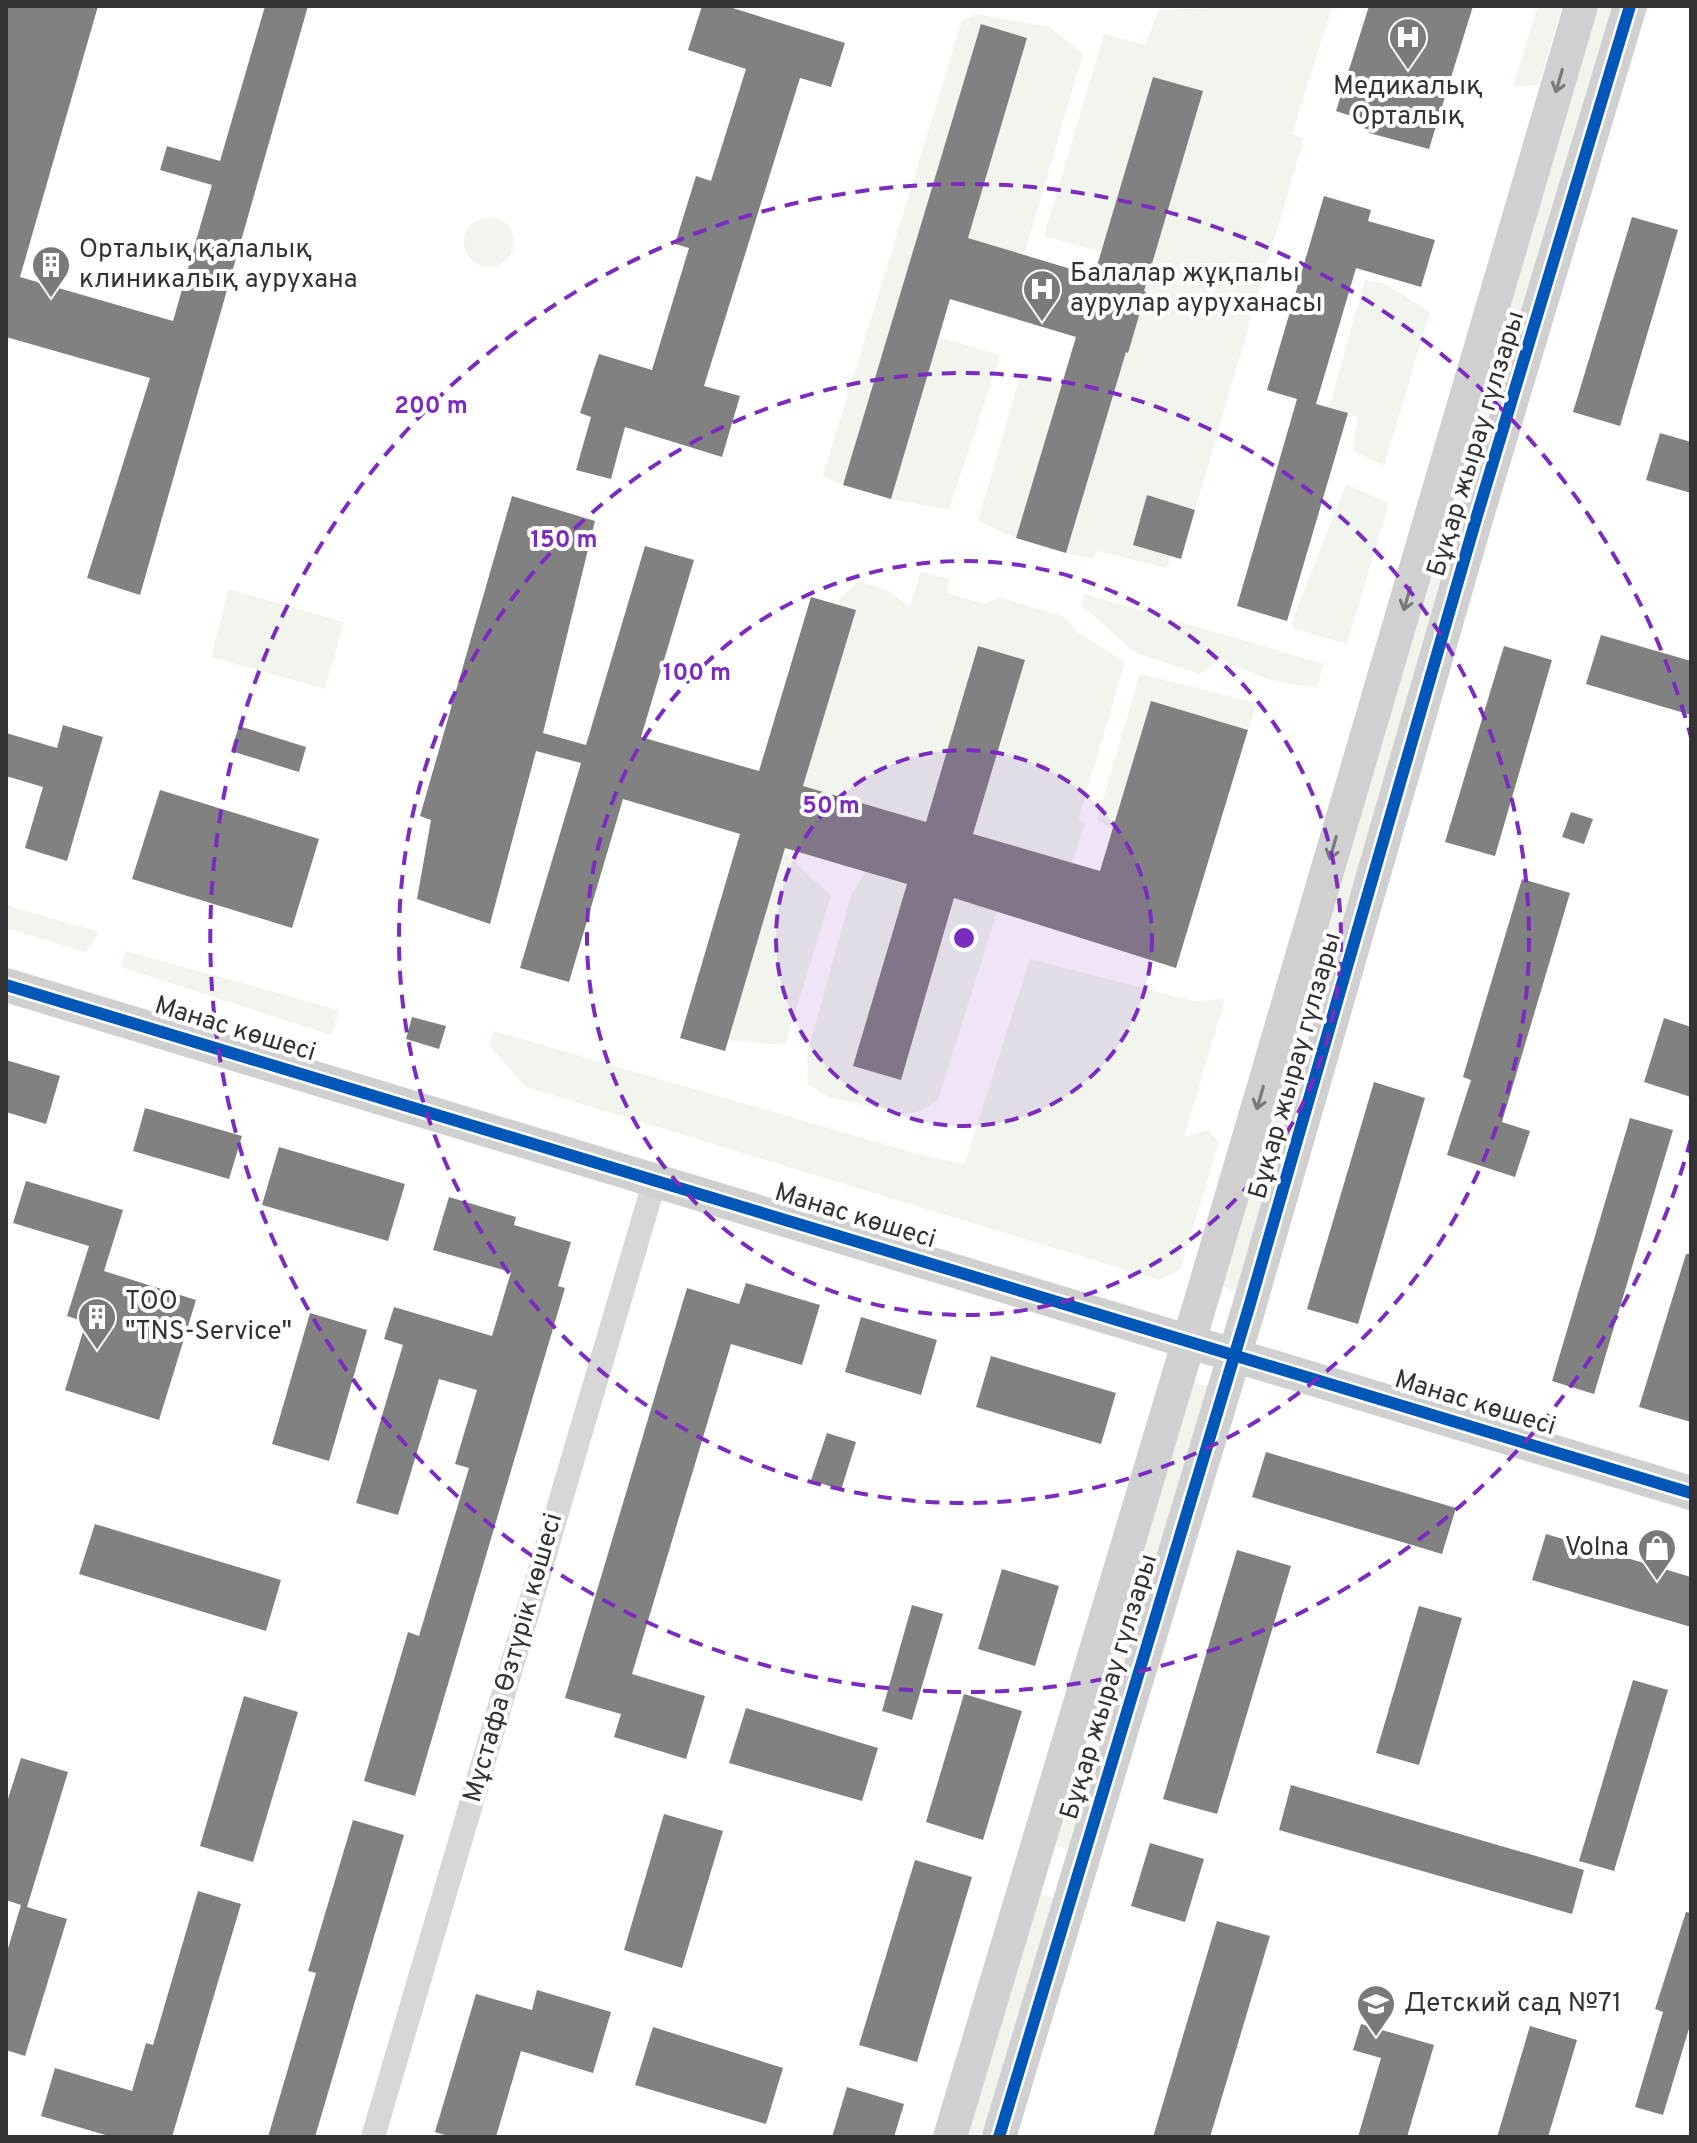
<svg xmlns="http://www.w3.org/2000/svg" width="1697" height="2143" viewBox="0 0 1697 2143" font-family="Overpass,sans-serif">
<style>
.green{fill:#f1f5ed}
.building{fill:#818181}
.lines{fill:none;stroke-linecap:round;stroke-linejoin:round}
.street{stroke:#d7d7d7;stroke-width:24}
.secondary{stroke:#d0d0d0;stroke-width:34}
.cycleway-casing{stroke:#fff;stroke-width:17}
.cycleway{stroke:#0057b8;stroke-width:12}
.oneway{stroke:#7a7a7a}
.ring{fill:none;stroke:#7b2cbf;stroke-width:4;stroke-dasharray:14 10}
.labels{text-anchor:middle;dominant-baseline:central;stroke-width:8;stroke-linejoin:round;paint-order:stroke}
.poi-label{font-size:26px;fill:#333;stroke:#fff;text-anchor:start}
.street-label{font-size:26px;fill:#333;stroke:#fff}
.centre{fill:#7b2cbf;stroke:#fff;stroke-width:4}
.ring-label{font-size:24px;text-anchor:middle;font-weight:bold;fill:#7b2cbf;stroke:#fff;stroke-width:8;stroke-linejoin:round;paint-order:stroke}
</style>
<rect width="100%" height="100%" fill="#fff"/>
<!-- green -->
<path class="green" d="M1282,6L1332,7L1292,134L1304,138L1195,510L1147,496L1133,545L1171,556L1166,568L1097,551L1094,559L1066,553L1126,352H1128L1146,292L1144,291L1203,91L1153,77L1101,252L1044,236L1104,34L1145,45L1159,10Z
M1538,6H1562L1539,85L1513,86Z
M1592,6H1618L1240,1292L1217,1285Z
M976,14L1050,27L1083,54L1024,255L968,238L1027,38L981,24L843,485L823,476L962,21Z
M464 242a25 25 0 1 1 50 0a25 25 0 1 1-50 0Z
M1365,280L1385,284L1430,312L1384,466L1353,451L1358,417L1329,408Z
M938,337L1000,355L949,510L891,499Z
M1021,373L1063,381L1016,538L978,521Z
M1346,484L1389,503L1347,644L1294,629L1292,622Z
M921,572L950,579L947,593L984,604L1000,597L1064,617L1080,634L1125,662L1079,818L1085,824L1072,863L966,858L1025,660L978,646L919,844L797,807L855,610L838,604L840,598L859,581L891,592L909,607Z
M229,589L344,622L325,689L211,657Z
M1085,594L1324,664L1317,688L1270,680L1221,660L1199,674L1134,652L1081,605Z
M1140,674L1257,703L1248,730L1151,701L1112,829L1097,819Z
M784,852L831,896L785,1045L728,1040Z
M914,862L854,1066L901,1080L961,876L997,912L938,1100L920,1111L905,1114L828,1097L808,1084L807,1054L851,896L865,872L884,877Z
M6,905L99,932L85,952L6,928Z
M126,951L339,1010L331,1035L121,967Z
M1030,959L1193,1001L1225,999L1184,1137L1208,1130L1219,1142L1180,1270L1159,1280L526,1087L489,1046L494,1031L932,1158L965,1163Z
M1189,1381L1210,1387L1072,1851L1050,1844Z
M1037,1893L1057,1899L986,2137H964Z"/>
<!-- building -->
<path class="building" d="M6,6H98L20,277L173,321L212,185L160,170L167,146L220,161L265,6H308L140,595L87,578L150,378L6,337Z
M702,6H726L845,43L831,87L800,78L704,386L740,396L722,457L625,427L611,479L576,470L591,417L580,413L599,354L652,370L689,248L675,244L696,176L711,181L746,69L688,50Z
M1369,6H1473L1429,149L1369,133L1370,130L1357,126L1360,119L1336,111Z
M981,24L1027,38L968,238L1094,276L1153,77L1203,91L1144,291L1146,292L1128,353L1126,352L1066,553L1016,538L1076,337L950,299L891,499L843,485Z
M1324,196L1371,210L1368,221L1435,240L1421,287L1356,268L1316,404L1348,413L1287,621L1237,606L1297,399L1267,390Z
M1632,217L1678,230L1620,426L1573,412Z
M1660,433L1691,442V493L1646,480Z
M1147,495L1195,510L1181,559L1133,545Z
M512,496L595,521L543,733L586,745L645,546L694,560L641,737L759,771L811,597L856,610L803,786L926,822L978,646L1025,660L973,834L1100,871L1151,701L1248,730L1176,968L954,898L901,1080L853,1066L907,884L785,848L725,1051L680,1038L740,834L623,799L569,982L520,968L581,763L536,751L490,924L417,899L431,820L420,816Z
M1601,635L1691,661V715L1586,684Z
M1504,646L1552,660L1495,856L1445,842Z
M63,725L103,737L67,861L25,848L43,787L6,776V733L57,748Z
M239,726L306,747L299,772L231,751Z
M160,790L319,839L292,928L132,879Z
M1571,812L1593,819L1584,844L1562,837Z
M1522,879L1570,893L1502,1122L1530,1131L1515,1177L1447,1155L1471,1080L1463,1077Z
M412,1017L446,1026L439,1049L406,1039Z
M1664,1018L1691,1027V1097L1644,1082Z
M6,1060L60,1076L46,1124L6,1112Z
M1374,1082L1425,1098L1358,1324L1307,1309Z
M145,1108L242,1136L229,1179L133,1151Z
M1630,1118L1673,1130L1594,1394L1552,1381Z
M279,1147L405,1184L388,1241L262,1205Z
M26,1181L123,1210L104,1271L196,1300L159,1420L65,1390L86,1322L67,1316L89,1246L13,1223Z
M449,1197L516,1217L514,1225L571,1242L558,1286L565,1288L415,1796L364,1781L408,1632L419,1636L469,1468L455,1464L477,1390L439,1379L398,1515L356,1503L403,1345L384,1339L394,1307L492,1336L511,1272L433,1250Z
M1686,1254H1691V1422L1639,1407Z
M746,1283L820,1305L802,1365L731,1344L632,1674L705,1696L686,1759L614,1737L621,1714L565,1698L687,1288L739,1304Z
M310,1313L367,1330L329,1461L272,1444Z
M861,1317L937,1340L921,1395L845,1372Z
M991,1356L1116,1393L1101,1444L976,1407Z
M827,1433L856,1442L841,1490L811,1480Z
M1266,1452L1456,1508L1442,1554L1252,1497Z
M95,1524L281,1580L266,1631L79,1574Z
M1546,1534L1691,1577V1627L1532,1580Z
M1237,1550L1291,1566L1217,1814L1163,1799Z
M1002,1569L1059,1586L1035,1666L978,1649Z
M912,1605L943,1614L912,1720L882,1711Z
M1419,1606L1462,1618L1419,1765L1376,1753Z
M1633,1680L1668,1690L1614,1871L1579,1861Z
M964,1694L1022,1711L983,1840L926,1822Z
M244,1696L298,1712L253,1862L200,1846Z
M746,1708L878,1748L862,1801L729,1763Z
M21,1758L68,1772L27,1907L67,1919L25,2056L6,2050V1955L21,1905L6,1900V1805Z
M1291,1785L1584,1870L1572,1914L1279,1830Z
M664,1814L723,1831L682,1968L624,1950Z
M353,1820L404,1835L315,2137H268L316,1973L308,1971Z
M1150,1843L1204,1859L1185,1922L1131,1906Z
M915,1860L972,1877L917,2062L859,2045Z
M198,1891L241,1904L172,2137H112L41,2116L55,2068L132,2091L146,2043L153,2045Z
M1686,1912L1691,1913V2022L1663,2115L1635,2107L1663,2012L1655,2009Z
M1217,1921L1270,1936L1210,2137H1153Z
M537,1990L611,2012L593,2073L521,2051L496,2137H451L435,2132L476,1994L532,2010Z
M1361,2024L1434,2045L1407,2137H1358L1381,2058L1353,2050Z
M1530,2026L1577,2040L1548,2137H1497Z
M653,2027L783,2068L766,2124L635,2085Z
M847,2087L904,2104L894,2137H832Z"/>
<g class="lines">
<!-- street -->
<path class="street" d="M373,2137L655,1180"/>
<!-- secondary -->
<path class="secondary" d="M6,985L1691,1493
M950,2137L1203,1294L1581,6
M999,2137L1249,1307L1476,519L1630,6"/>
<defs>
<path id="cycleway" d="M6,985L1691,1493
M999,2137L1249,1307L1476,519L1630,6"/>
</defs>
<!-- cycleway casing -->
<use href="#cycleway" class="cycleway-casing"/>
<!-- cycleway -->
<use href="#cycleway" class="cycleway"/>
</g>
<!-- one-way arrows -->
<defs><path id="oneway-shaft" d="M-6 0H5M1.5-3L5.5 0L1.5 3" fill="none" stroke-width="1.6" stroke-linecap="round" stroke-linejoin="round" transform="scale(2)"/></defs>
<g class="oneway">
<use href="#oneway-shaft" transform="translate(1559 81) rotate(106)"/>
<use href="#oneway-shaft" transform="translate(1407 599) rotate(106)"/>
<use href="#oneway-shaft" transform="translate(1333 848) rotate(106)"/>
<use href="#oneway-shaft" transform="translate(1260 1098) rotate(106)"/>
</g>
<!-- distance rings -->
<circle cx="964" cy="938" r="188" fill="#7b2cbf" fill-opacity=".12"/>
<g class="ring">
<circle cx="964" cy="938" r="188"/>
<circle cx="964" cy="938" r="377"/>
<circle cx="964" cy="938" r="565"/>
<path d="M1691 1139A754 754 0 1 1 1691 737"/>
</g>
<!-- icons -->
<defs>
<symbol id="hospital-pin" viewBox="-11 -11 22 30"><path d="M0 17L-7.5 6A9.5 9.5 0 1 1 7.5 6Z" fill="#7a7a7a" stroke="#fff"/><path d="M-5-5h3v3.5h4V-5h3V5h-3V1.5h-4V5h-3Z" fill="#fff"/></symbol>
<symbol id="building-pin" viewBox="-11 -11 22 30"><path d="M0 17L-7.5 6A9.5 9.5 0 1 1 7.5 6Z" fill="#7a7a7a" stroke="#fff"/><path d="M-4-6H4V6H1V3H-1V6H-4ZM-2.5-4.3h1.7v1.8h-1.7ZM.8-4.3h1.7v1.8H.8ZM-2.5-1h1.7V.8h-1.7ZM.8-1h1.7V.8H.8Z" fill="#fff"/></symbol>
<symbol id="shop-pin" viewBox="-11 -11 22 30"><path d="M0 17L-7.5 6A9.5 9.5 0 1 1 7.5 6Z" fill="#7a7a7a" stroke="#fff"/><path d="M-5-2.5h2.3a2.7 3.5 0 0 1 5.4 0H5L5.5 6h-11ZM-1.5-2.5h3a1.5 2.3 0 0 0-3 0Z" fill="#fff"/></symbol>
<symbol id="school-pin" viewBox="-11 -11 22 30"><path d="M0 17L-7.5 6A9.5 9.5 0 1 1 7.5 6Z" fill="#7a7a7a" stroke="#fff"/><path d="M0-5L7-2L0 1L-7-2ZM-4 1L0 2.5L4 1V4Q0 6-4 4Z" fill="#fff"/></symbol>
</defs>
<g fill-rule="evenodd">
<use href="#hospital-pin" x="1386" y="15" width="44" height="60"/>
<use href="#building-pin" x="29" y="243" width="44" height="60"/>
<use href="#hospital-pin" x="1020" y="267" width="44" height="60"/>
<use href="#building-pin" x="75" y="1295" width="44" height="60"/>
<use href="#shop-pin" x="1635" y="1526" width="44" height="60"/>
<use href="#school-pin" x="1354" y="1982" width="44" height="60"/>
</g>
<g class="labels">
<!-- poi labels -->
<g class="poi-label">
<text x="1408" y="87" text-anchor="middle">Медикалық<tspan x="1408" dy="30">Орталық</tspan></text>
<text x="79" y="250">Орталық қалалық<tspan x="79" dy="30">клиникалық аурухана</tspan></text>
<text x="1070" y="274">Балалар жұқпалы<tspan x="1070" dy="30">аурулар ауруханасы</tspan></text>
<text x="125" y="1302">ТОО<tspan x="125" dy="30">"TNS-Service"</tspan></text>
<text x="1629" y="1548" text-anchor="end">Volna</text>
<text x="1404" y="2004">Детский сад №71</text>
</g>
<!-- street labels -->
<g class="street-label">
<text transform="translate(1477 444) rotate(-73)">Бұқар жырау гүлзары</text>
<text transform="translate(235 1030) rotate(17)">Манас көшесі</text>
<text transform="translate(1296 1066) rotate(-74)">Бұқар жырау гүлзары</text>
<text transform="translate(855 1217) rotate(17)">Манас көшесі</text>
<text transform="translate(1475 1404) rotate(17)">Манас көшесі</text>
<text transform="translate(514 1658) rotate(-74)">Мұстафа Өзтүрік көшесі</text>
<text transform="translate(1110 1687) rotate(-73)">Бұқар жырау гүлзары</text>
</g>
</g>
<circle cx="964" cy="938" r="12" class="centre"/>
<g class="ring-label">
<text x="431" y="413">200 m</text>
<text x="564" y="547">150 m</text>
<text x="697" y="680">100 m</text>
<text x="831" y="813">50 m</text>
</g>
<!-- border -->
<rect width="1697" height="2143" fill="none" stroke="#333333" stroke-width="16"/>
</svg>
